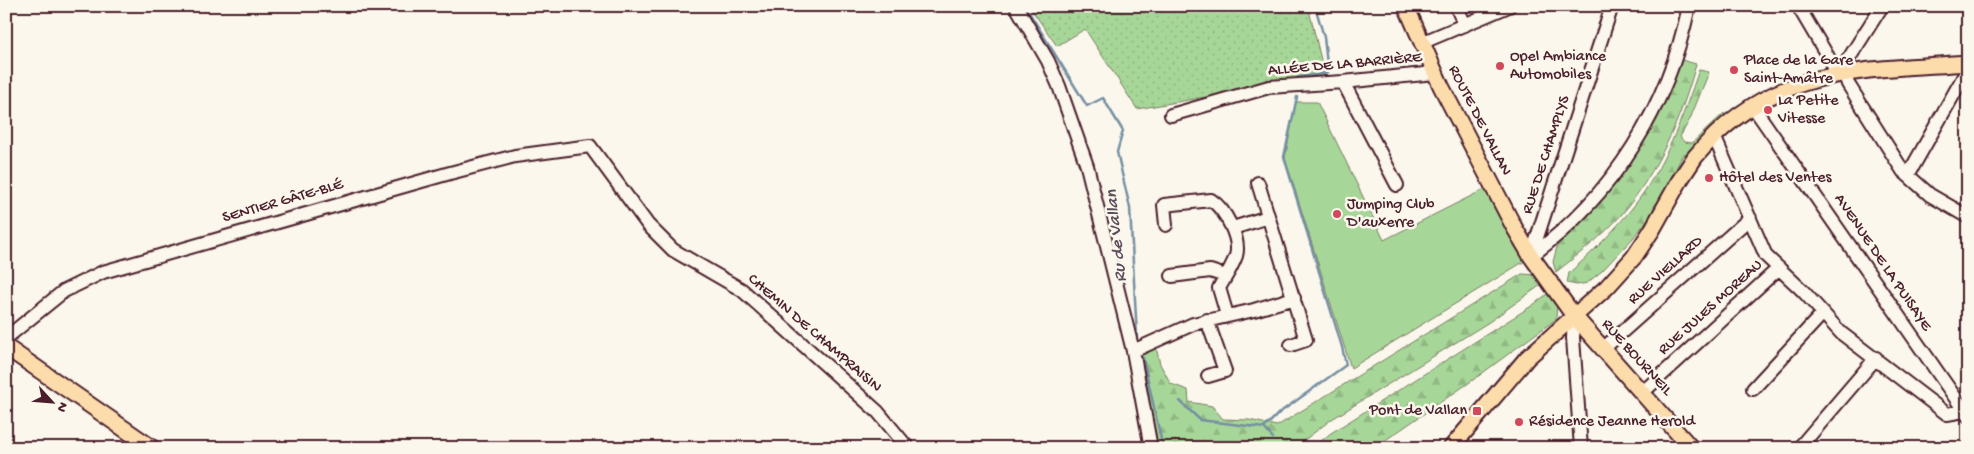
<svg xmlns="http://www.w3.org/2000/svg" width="1974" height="454" viewBox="0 0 1974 454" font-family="'Gochi Hand',sans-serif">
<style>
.grass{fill:url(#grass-dots);stroke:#787b62}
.forest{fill:url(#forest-firs);stroke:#787b62}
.green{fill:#a7d798;stroke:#787b62}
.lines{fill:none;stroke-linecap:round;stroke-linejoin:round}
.stream{stroke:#748fa2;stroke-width:2.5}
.minor-casing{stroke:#4a1f2b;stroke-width:16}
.major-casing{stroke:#4a1f2b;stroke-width:19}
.minor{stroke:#fbf7ec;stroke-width:12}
.major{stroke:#fddcac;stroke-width:15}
.poi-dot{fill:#d1495b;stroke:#fbf7ec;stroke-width:2}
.labels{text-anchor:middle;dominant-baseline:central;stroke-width:5;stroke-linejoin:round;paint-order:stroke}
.poi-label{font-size:16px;fill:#4a1f2b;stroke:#fbf7ec;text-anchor:start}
.street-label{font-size:16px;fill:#4a1f2b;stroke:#fbf7ec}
.water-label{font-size:18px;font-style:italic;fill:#5c4e5c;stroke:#fbf7ec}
</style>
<defs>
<pattern id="grass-dots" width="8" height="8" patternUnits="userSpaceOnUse" patternTransform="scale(1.25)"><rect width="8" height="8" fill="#a7d798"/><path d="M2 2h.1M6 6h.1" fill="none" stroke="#91b883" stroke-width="1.8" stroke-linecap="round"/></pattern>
<pattern id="forest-firs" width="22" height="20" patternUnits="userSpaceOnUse" patternTransform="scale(1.25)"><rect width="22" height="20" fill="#a7d798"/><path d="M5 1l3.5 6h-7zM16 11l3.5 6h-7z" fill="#91b883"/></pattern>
</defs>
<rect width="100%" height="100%" fill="#fbf7ec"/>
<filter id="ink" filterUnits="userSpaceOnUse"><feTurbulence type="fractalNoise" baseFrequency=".02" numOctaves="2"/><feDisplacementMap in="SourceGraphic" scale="10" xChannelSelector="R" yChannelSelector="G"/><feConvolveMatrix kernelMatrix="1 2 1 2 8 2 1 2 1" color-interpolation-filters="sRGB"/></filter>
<g filter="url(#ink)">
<!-- grass -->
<path class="grass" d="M1029,6H1308L1325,76L1137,109L1085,29L1057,46Z"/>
<!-- forest -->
<path class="forest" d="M1678,59L1696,64C1682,117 1657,172 1622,214C1603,236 1579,254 1556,272L1553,262L1558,243L1611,189L1636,153L1668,93Z
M1699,70L1709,72L1690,119L1680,137L1684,142L1692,143L1724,113L1725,115L1682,157L1649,218L1633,238L1602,271L1587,283L1577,285L1567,283L1569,273C1592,253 1614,231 1633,207C1664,168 1683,117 1699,70Z
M1522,274L1538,275L1545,282L1489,322L1332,419L1294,448H1155L1138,353L1156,347L1160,364L1171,384L1188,390L1189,402L1212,406L1223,419L1249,420L1277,426Z
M1551,291L1557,304L1556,319L1473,380L1374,448H1312L1331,433L1533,305Z"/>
<!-- green -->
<path class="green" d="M1296,102H1317L1384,240L1487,188L1528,259L1351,368L1285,158Z"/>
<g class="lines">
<!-- stream -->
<path class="stream" d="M1025,6L1087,106L1103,98L1123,131L1117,152L1130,208L1137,336
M1298,77L1328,73L1324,37L1315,6
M1143,358L1163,448
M1180,401L1200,420L1264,428L1273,438
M1264,428L1279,413L1346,365L1342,347L1284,157L1297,97"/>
<defs>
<path id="minor" d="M1016,6L1048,61L1059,86L1087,166L1133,351L1151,448
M1456,6L1465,25
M1798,6L1834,67L1836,74
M1882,6L1846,63L1844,73L1848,84L1903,171L1930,195L1968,217
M1421,43L1509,6
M1343,82L1397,185
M1752,105L1968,416
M1171,115L1269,87L1343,82L1435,73
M1714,136L1766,256L1803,291L1841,333L1947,414L1964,411
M1908,175L1968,69
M1258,183L1306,340L1291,345
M1166,225L1164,205L1211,200C1225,209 1241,239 1236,256C1232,267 1225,278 1219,288L1227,315
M1233,228L1268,217
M1531,256C1614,195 1668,107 1689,6
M1531,256L1612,6
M1172,276L1210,271L1226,276
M1574,316L1573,338L1581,448
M1207,320L1225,371L1208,376
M6,338L64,291L103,272L450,173L515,156L590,146L648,225L673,250L742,290L878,412L908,448
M1604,348L1750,218
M1133,351L1193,324L1254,310L1294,298
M1753,389L1823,313
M1643,392L1779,268
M1799,448L1876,358"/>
<path id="major" d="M1406,6L1441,86L1514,227L1531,256L1574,316L1691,448
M6,347L152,448
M1451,448L1527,358L1607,287L1634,257L1652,230L1680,180L1695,157C1771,65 1860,71 1968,63"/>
</defs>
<!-- minor casing -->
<use href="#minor" class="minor-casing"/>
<!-- major casing -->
<use href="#major" class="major-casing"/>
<!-- minor -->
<use href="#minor" class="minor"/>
<!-- major -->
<use href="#major" class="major"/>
</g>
</g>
<!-- markers -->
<g class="poi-dot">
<circle cx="1500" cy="66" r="5"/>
<circle cx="1734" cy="70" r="5"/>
<circle cx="1768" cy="110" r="5"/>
<circle cx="1709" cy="178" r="5"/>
<circle cx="1337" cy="214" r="5"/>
<rect x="1472" y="406" width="10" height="10" rx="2.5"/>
<circle cx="1519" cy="422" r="5"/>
</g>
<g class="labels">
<!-- poi labels -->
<g class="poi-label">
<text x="1510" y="57">Opel Ambiance<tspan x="1510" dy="18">Automobiles</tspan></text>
<text x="1744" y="61">Place de la Gare<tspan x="1744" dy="18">Saint-Amâtre</tspan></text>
<text x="1778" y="101">La Petite<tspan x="1778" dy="18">Vitesse</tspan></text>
<text x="1719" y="178">Hôtel des Ventes</text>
<text x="1347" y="205">Jumping Club<tspan x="1347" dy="18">D'auxerre</tspan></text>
<text x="1467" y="411" text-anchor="end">Pont de Vallan</text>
<text x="1529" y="422">Résidence Jeanne Herold</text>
</g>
<!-- street labels -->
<g class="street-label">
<text transform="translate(1345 65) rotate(-5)">ALLÉE DE LA BARRIÈRE</text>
<text transform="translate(1479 121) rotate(63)">ROUTE DE VALLAN</text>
<text transform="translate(1547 155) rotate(-72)">RUE DE CHAMPLYS</text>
<text transform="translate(283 202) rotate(-16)">SENTIER GÂTE-BLÉ</text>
<text transform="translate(1882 263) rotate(56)">AVENUE DE LA PUISAYE</text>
<text transform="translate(1666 271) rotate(-42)">RUE VIELLARD</text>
<text transform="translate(1711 308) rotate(-42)">RUE JULES MOREAU</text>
<text transform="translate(814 334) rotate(41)">CHEMIN DE CHAMPRAISIN</text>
<text transform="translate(1636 358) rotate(48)">RUE BOURNEIL</text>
</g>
<!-- water labels -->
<g class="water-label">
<text transform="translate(1117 236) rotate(-96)">Ru de Vallan</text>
</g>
</g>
<!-- margin -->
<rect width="1974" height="454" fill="none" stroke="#fbf7ec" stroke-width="25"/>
<rect x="12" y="12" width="1949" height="429" fill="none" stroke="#4a1f2b" stroke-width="2" filter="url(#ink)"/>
<!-- north arrow -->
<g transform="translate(52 402) rotate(116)" stroke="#fbf7ec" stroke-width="4" paint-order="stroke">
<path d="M0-4L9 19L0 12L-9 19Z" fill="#4a1f2b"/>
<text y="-8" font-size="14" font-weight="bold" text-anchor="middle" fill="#4a1f2b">N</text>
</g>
</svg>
